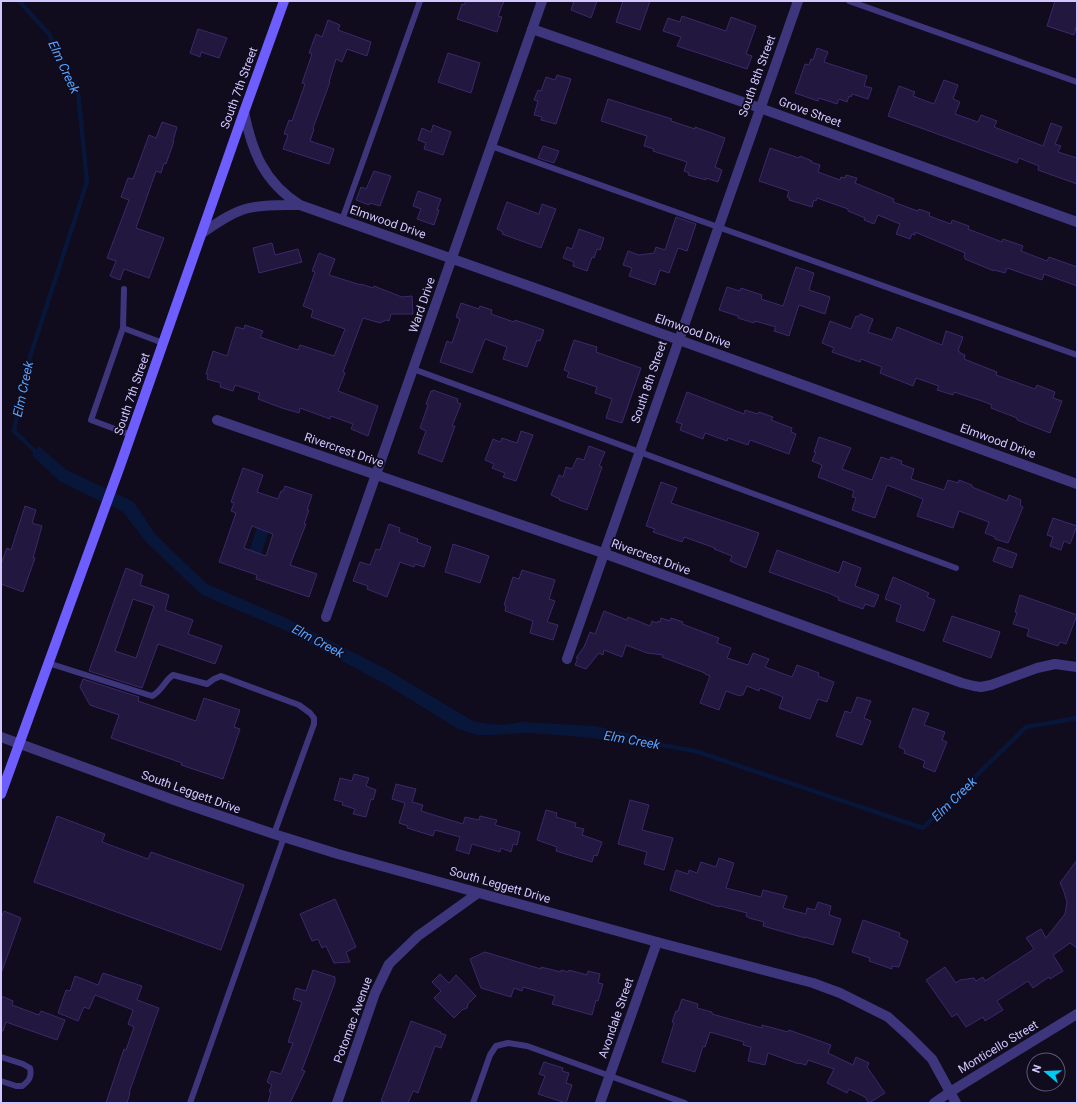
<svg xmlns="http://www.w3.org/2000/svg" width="1078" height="1104" viewBox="0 0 1078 1104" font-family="Roboto,sans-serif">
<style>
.water{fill:#081639}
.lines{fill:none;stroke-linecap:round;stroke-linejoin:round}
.stream{stroke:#081639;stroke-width:4.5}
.building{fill:#22173e;stroke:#3b296a;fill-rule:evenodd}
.service{stroke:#3d367d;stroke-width:6}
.minor{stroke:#3d367d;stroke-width:10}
.tertiary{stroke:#3d367d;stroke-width:10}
.secondary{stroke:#6e5eff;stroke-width:10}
.labels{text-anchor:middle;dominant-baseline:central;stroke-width:3.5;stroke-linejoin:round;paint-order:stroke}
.street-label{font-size:12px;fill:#d2c7ff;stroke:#100b1d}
.water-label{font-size:13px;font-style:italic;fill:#55a4ff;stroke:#100b1d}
</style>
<rect width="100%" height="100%" fill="#100b1d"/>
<!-- water -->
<path class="water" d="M39,446L65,469L134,502L156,535L207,584L286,618L386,669L473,721C489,725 505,726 520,722L596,726L663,741L660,749L592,738L558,735L529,733L506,734L491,735H477L458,729L385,684L282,629L202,595L147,543L123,512L59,481L32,455Z
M257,527L269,531L260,558L248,554Z"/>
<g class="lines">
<!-- stream -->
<path class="stream" d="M19,1L49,34L78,91L87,182L27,366L14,431L39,455
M656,744L695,751L923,828L1026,727L1077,718"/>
</g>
<!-- building -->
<path class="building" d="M466,1H504L498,16L502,17L497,32L457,19L462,4L464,5Z
M574,1H597L591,18L571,10Z
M623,1H650L640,30L616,22Z
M1055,1H1077V24L1074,35L1047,26Z
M682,16L726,31L731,17L756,26L746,54L752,56L747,69L677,46L681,37L663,31L668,18L680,22Z
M328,20L340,25L338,30L371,42L367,56L347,49L342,62L336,59L329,82H330L313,128L314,129L310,141L334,149L329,164L283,149L288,135L284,134L289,120L292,121L305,84L302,83L312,54L309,53L316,34L322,37Z
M198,29L227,38L219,58L201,52L200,57L190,53Z
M817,48L828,52L824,62L867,76L864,86L872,88L868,99L852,94L851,97L849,96L847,102L839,99L837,104L819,98L818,101L795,93L805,64L809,65L811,59L813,60Z
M448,53L480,63L471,93L438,82Z
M557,75L571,79L556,124L541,120L542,117L534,115L538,101L534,100L538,90L541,91L546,77L555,80Z
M944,80L958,85L953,99L960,102L955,114L978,122L981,115L997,121L994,127L1043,146L1051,123L1062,127L1055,144L1061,146L1058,152L1077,158V184L1038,170L1039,166L1019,158L1017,163L888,116L899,86L915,92L913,96L934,104Z
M608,99L672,119L671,121L695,129V127L725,138L715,167L722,170L718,182L706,178V180L688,175L689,173L684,171L687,162L653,151L654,149L644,146L647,136L601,121Z
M162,122L177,127L173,141H174L166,164L164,163L161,173L156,171L136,228L164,238L149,278L124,269L120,280L110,276L116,261L107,258L129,200L121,197L128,178L133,179L149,135L156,138Z
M433,125L451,132L443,155L424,149L426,143L418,140L422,128L431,132Z
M543,146L559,151L554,163L538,158Z
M770,148L799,158L800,156L812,161L811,162L820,165L818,172L840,180L841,177L845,178L846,175L857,178L855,183L894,199L893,202L918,211L919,209L930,213L929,216L951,224L952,220L969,226L968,229L1002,242L1003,239L1023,246L1021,251L1047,261L1049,257L1077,267V286L1044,274L1042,280L1007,268L1005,273L994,270V271L965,259V258L964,257L965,253L915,232V235L912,234L910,239L896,234L900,224L878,215L874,224L864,220L865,218L848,211V209L817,198L816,201L814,200L812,207L789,200L790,198L787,197L789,191L759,181Z
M374,171L391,176L380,206L370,203L369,205L356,200L361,187L366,189Z
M418,191L441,199L437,210H439L434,225L417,219L421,209L413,206Z
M507,202L539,214L542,204L556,209L541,248L502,234L503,232L497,229Z
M676,217L696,224L687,251L678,248L669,273L660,270L655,285L629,276L632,268L623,265L628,251L639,255L654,253L656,247L665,250Z
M579,229L604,238L600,250L597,249L594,258L592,257L587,271L573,266L574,262L563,258L567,247L572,249Z
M272,243L275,255L298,249L302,262L259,273L253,248Z
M319,253L335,259L329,275L361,285V284L373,288L374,286L402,297L412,296L413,314H391L389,321L386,320L380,323L363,318L343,372L345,373L338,391L378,406L368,436L351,429L353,424L331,416L330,419L300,408L299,413L282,408L258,399L260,393L235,385L233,391L220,387L221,383L207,379L208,375L206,374L213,351L227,356L236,327L244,329L245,325L263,331L260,337L298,350L300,345L334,356L345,329L311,317L313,310L303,306L315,272L312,271Z
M796,267L814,273L809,290L830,297L825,314L799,305L789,336L774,331L776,327L755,321L754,323L738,318V316L719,310L727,287L740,291L741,288L762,295L761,299L783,306Z
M461,303L479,309L480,306L492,310L491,314L514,322L515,320L544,330L540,341L537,340L527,367L503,359L507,347L485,339L472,373L440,362L447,341L452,343L460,319L456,317Z
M860,314L873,319L868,332L892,340L897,327L942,345L946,331L963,337L958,351L960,352V353L965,355L964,359L997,372L996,375L1035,389L1037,385L1055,392L1053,398L1062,401L1050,433L1017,420V418L991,408L992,405L982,401L954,392L953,395L937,390L939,386L916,378L913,386L880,373L882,367L861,359L860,362L832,352L834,348L822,343L830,321L851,329L856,316L858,317Z
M574,340L597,347L596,352L641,368L622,423L606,418L612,399L595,393L597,387L567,377L569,372L564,370Z
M433,390L458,399L457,402L461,404L452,426H455L442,462L418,453L426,431L420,428L428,405L426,404L431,391H433Z
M687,392L744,414L745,410L758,414L759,412L773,417L771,420L792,428L791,432L796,434L789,454L750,440L748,445L728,438L727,441L705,433L703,439L680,430L682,424L676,422Z
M521,431L533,435L516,481L503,477L505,473L492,468L494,464L485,460L493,439L500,442L502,438L517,443Z
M819,437L851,448L842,469L872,480L881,457L890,460L891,457L902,461L901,464L914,469L911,479L944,490L948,480L958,483L959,480L972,485V487L1007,501L1009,495L1021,500L1020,505L1023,507L1008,543L995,539V537L985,533L989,522L959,511L953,528L917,516L923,499L887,485L875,518L852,510L856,498L852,497L854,491L818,477L822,465L812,461L816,452H814Z
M589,446L605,452L599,466L602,467L587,510L559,500L560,499L551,495L559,475L563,477L566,467L572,469L577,458L584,460Z
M243,468L263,475L257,492L278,499L281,491H283L285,486L312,495L307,510H309L304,524H306L290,565L317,574L309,597L256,579L257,575L219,562L236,513L231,511L234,503L231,502ZM252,526L273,534L266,556L244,548Z
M661,482L677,488L671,503L759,533L746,568L730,561L732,556L714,549L715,548L684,537L682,542L653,532L655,529L646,526Z
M25,506L36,510L32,523L42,526L33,558H35L23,592L1,584V564L7,548L11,550Z
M1053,518L1077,526L1070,544L1064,541L1061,550L1050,546L1053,537L1047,535Z
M389,524L400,528L399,532L418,539L417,542L431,547L424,567L415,564L414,567L400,562L387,597L367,589L368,586L353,581L360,562L370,565L376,549L380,550Z
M453,544L489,556L480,583L445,572Z
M998,547L1017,554L1012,568L993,561Z
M777,550L839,573L843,561L861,568L855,586L879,595L874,607L865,604L863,609L838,600L839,598L831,594L769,572Z
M126,568L143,575L140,585L169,595L165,610L193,620L188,634L222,646L215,664L158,644L142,688L89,671ZM133,599L154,606L136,658L115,651Z
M522,570L555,580L549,599L555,601L547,622L558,625L553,640L530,633L533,621L505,611L506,606L504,605L513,577L519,579Z
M893,577L929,593L927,597L935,600L924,631L896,621L901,605L885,599Z
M1020,595L1077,615L1066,644L1060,642L1058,646L1027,636L1029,629L1013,624L1017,613L1015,612Z
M604,611L627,620L628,617L650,626L652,621L657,623L658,621L660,622L661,618L670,621L671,618L683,622L682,624L719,638L717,643L731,648L727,658L748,665L753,653L769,659L765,667L792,677L797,665L819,673L818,676L834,682L827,702L818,699L810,719L779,708L783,697L760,688L759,691L747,686L743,695H741L740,696L726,691L719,710L700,703L710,676L705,674V673L662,657L663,655L647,653L626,645L622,657L604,650L603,655L599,653L586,669L575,665L578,658H576L584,647L590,632L595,634Z
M952,616L1000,632L991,658L943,641Z
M83,679L139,697L138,701L196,721L204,698L240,710L234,727L240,729L223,779L181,765L182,763L111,738L119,715L90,705L80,687Z
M857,697L871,701L864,718L871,721L862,745L836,736L845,711L851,713Z
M913,708L929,713L924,725L945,732L942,740L947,742L935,772L923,767L925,761L904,753L905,750L899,747Z
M354,774L369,778L366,786L376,790L373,800L371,799L366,817L353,814L355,809L342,805L343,802L334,800L340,778L352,781Z
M396,784L416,789L412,802L423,805L421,811L463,824L465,817L479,820L480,816L497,820L495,825L520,832L517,845L513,844L511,852L501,848L500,852L472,844L469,854L456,850L460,837L435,830L433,836L407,828L408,826L399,823L405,803L392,799Z
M630,800L649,805L642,830L673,838L664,870L644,864L647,852L618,844Z
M546,810L557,813L556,817L576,823L575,827L584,829L582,835L602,842L597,856L594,855L592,862L556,851L557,847L537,840Z
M57,816L105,834L102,842L148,859L151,852L244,885L221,950L34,882Z
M719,858L734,863L726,888L761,897L763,890L787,896L783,908L806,914L807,908L815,910L818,902L831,906L829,915L841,919L833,945L805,937V938L763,926L764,922L749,918L746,916L747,913L720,906L719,907L670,890L676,870L688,874L689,870L697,873L701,862L716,867Z
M1077,860V948L1070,943L1053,955L1063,971L1050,979L1049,977L1033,988L1028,981L997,1001L1003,1010L985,1021L983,1017L966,1027L957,1014L952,1017L926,980L945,967L956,983L960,980L974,978L976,981L983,977L985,981L1034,949L1026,938L1041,929L1046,938L1065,914L1067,902L1063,889L1060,883Z
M335,899L356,947L346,952L350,962L334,963L326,946L322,948L318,939L312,941L300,914Z
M4,911L21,918L2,971L1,918Z
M863,920L900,933L899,937L908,941L899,967L892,966V969L869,961L870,958L852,952Z
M485,952L541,969V967L561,972V970L568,972L569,970L587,975L588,971L600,974L598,983L603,984L598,1001L596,1000L592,1015L552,1004L555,996L523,987L522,991L514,988L511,997L481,988L470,959Z
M313,970L335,977V982L302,1070L305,1071L290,1103H268L271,1092L269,1091L272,1085L267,1082L271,1071L281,1074L293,1043L288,1042L302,1002L293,999L296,988L306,991Z
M103,973L142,986L137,1000L159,1008L129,1093H130L127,1103H106L124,1049L126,1050L134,1027L128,1024L133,1010L95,995L89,1009L84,1007L78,1021L58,1013L66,990L70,991L75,976L98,985Z
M440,974L449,983L456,975L476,996L468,1004L467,1008L462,1010L454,1018L434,998L441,991L432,982Z
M1,996L13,1001L12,1005L39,1015L41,1011L65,1020L57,1040L6,1022L3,1031H1Z
M682,999L698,1004L697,1008L712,1012V1014L762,1028V1025L788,1032L789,1030L831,1045L828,1053L853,1065L856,1057L869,1063L867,1067L885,1093L869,1103L865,1097L849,1089L847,1093L827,1083L834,1069L808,1060L806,1065L799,1063V1064L768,1053L765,1065L748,1061L751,1047L743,1045L744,1042L710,1032L705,1047L703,1046L695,1072L662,1062L674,1023L672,1022L676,1011H678Z
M411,1021L441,1032L440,1033L446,1035L441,1048L435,1046L418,1093L413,1091L408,1103H388L381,1101Z
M544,1062L563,1068L562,1071L569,1073L566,1083L572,1085L566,1103L538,1094L545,1076L539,1074Z"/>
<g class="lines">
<!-- service -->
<path class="service" d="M849,1L1077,82
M491,146L1077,355
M342,220L420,1
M123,328L124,289
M413,369L956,568
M131,435L91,420L123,328L163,343
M48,663L152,696C163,690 164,681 173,675L207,684L214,679L221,676L299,705L310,713L314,718V724L274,834
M1,1057L23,1064L30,1068C32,1077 29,1081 22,1086H16L1,1081
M190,1103L284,837
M473,1103L490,1055L496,1046L508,1043L527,1046L685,1103"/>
<!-- minor -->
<path class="minor" d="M532,29L760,108L1077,222
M244,112C252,152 264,182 300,205L563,298L1077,484
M202,233C217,223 232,212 249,208C266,204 283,205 300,205
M217,420L603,553L962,683L974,686L981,687L991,685L1037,668L1055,664L1077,667
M326,617L542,1
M567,659L798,1
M337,1103L375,993L389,964L418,936L478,893
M600,1103L657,942
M934,1103L950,1092L1077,1014"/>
<!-- tertiary -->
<path class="tertiary" d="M1,737L174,800L274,834L338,854L657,942L813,983L840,993L888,1017L909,1036L932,1059L956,1103"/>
<!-- secondary -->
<path class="secondary" d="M1,794L120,466L244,112L284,1"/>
</g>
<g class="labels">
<!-- street labels -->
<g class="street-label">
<text transform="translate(757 76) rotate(-70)">South 8th Street</text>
<text transform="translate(239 88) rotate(-70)">South 7th Street</text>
<text transform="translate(810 112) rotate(20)">Grove Street</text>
<text transform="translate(388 222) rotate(19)">Elmwood Drive</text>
<text transform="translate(422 305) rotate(-71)">Ward Drive</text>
<text transform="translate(693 331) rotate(20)">Elmwood Drive</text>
<text transform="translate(649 382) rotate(-71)">South 8th Street</text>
<text transform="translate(132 394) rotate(-71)">South 7th Street</text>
<text transform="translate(998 441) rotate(20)">Elmwood Drive</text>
<text transform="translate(344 450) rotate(19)">Rivercrest Drive</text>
<text transform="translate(651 557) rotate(20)">Rivercrest Drive</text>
<text transform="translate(191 792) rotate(20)">South Leggett Drive</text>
<text transform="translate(500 885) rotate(16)">South Leggett Drive</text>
<text transform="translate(616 1018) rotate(-71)">Avondale Street</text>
<text transform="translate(353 1020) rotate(-70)">Potomac Avenue</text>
<text transform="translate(998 1047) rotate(-31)">Monticello Street</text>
</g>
<!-- water labels -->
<g class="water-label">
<text transform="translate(64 67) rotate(65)">Elm Creek</text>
<text transform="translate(23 389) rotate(-78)">Elm Creek</text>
<text transform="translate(318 641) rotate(28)">Elm Creek</text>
<text transform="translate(632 740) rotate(10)">Elm Creek</text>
<text transform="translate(954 799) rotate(-44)">Elm Creek</text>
</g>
</g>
<!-- border -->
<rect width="1078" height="1104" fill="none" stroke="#d2c7ff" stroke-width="4"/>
<!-- north arrow -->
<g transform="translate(1046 1072) rotate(289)"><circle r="19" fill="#100b1d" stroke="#5e5677"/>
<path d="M0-3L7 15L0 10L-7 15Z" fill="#00c9f2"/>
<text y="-6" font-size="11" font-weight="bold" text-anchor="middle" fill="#d2c7ff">N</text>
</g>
</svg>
